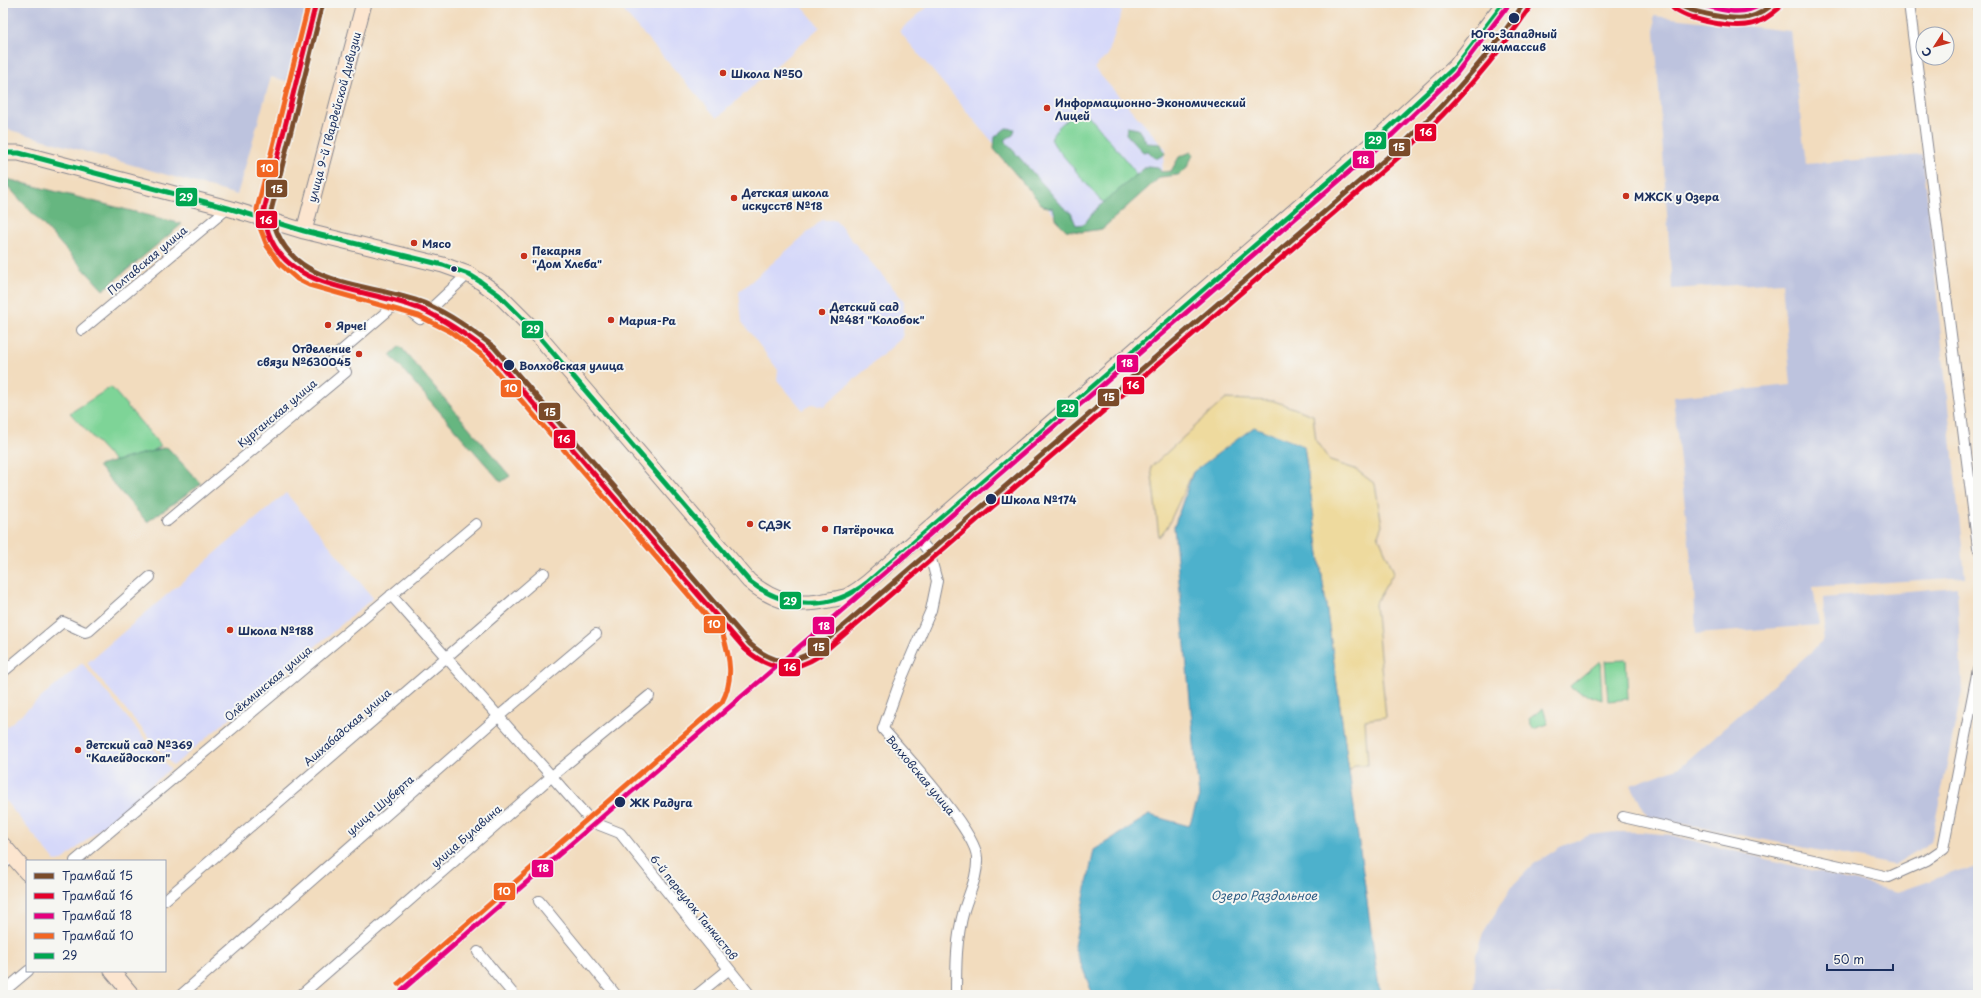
<svg xmlns="http://www.w3.org/2000/svg" width="1981" height="998" viewBox="0 0 1981 998" font-family="'Playpen Sans',sans-serif">
<style>
.built{fill:#d5d8f9}
.industrial{fill:#bdc3de}
.green{fill:#7ed497;stroke:#4c827a}
.forest{fill:#66b680;stroke:#40726f}
.sand{fill:#eeda9e;stroke:#84847e}
.water{fill:#4db1cc;stroke:#347095}
.lines{fill:none;stroke-linecap:round;stroke-linejoin:round}
.street-casing{stroke:#86868e;stroke-width:12}
.secondary-casing{stroke:#86868e;stroke-width:17}
.street{stroke:#fff;stroke-width:10}
.secondary{stroke:#fce5cf;stroke-width:15}
.tram{stroke:#1b2f5e;stroke-width:1}
.rail{stroke:#1b2f5e;stroke-width:2.5}
.bus-1-casing{stroke:#f6f6f2;stroke-width:8}
.bus-1{stroke:#00a651;stroke-width:5}
.tram-1-casing{stroke:#f6f6f2;stroke-width:8}
.tram-2-casing{stroke:#f6f6f2;stroke-width:8}
.tram-3-casing{stroke:#f6f6f2;stroke-width:8}
.tram-4-casing{stroke:#f6f6f2;stroke-width:8}
.tram-1{stroke:#7a4b2a;stroke-width:5}
.tram-2{stroke:#e4002b;stroke-width:5}
.tram-3{stroke:#e5007d;stroke-width:5}
.tram-4{stroke:#f26522;stroke-width:5}
.stop-dot{fill:#1b2f5e;stroke:#f6f6f2;stroke-width:1.5}
.poi-dot{fill:#c8321e;stroke:#f6f6f2;stroke-width:1.5}
.labels{text-anchor:middle;dominant-baseline:central;stroke-width:4;stroke-linejoin:round;paint-order:stroke}
.stop-label{font-size:11px;font-weight:bold;fill:#1b2f5e;stroke:#f6f6f2;text-anchor:start}
.poi-label{font-size:11px;font-weight:bold;fill:#1b2f5e;stroke:#f6f6f2;text-anchor:start}
.street-label{font-size:11px;fill:#1b2f5e;stroke:#f6f6f2}
.water-label{font-size:12px;font-style:italic;fill:#2c5c84;stroke:#f6f6f2}
.line-badge{stroke:#f6f6f2;stroke-width:1.5}
.badge-label{font-size:11px;text-anchor:middle;font-weight:bold;fill:#fff}
</style>
<rect width="100%" height="100%" fill="#f6f6f2"/>
<filter id="ink" filterUnits="userSpaceOnUse"><feTurbulence type="fractalNoise" baseFrequency=".025" numOctaves="2"/><feDisplacementMap in="SourceGraphic" scale="8" xChannelSelector="R" yChannelSelector="G"/><feConvolveMatrix kernelMatrix="1 2 1 2 8 2 1 2 1" color-interpolation-filters="sRGB"/></filter>
<filter id="wash" filterUnits="userSpaceOnUse"><feTurbulence type="fractalNoise" baseFrequency=".012" numOctaves="4" result="noise"/><feDisplacementMap in="SourceGraphic" scale="16" xChannelSelector="R" yChannelSelector="G"/><feGaussianBlur stdDeviation="0.9" result="paint"/><feColorMatrix in="noise" values="0 0 0 0 0 0 0 0 0 0 0 0 0 0 0 0 0 1.4 0 .05"/><feComposite in="paint" operator="in"/></filter>
<g filter="url(#wash)">
<rect width="100%" height="100%" fill="#f2dcbe"/>
<!-- built -->
<path class="built" d="M634,3H799L820,27L717,118L624,12Z
M932,3H1115L1122,11L1108,55L1094,68L1166,149L1160,177L1102,229L1065,228L899,31Z
M822,220H835L904,301L903,337L824,406L812,404L803,410L777,380L778,370L742,322L739,292Z
M286,493L373,598L173,766L87,663Z
M82,663L170,769L62,861H55L3,798V730Z"/>
<!-- industrial -->
<path class="industrial" d="M3,3H317L294,83L271,77L237,195L3,128Z
M1654,16L1790,31L1806,164L1923,155L1965,577L1813,587L1819,625L1696,634L1694,588L1673,397L1791,385L1782,282L1672,289Z
M1957,587L1962,691L1931,842L1894,865L1648,817L1631,785L1680,767L1822,642L1825,626L1823,598Z
M1616,832H1641L1671,835L1897,892L1961,870L1978,868V995H1474L1476,955L1483,933L1512,886L1534,864L1560,847L1590,835Z"/>
<!-- green -->
<path class="green" d="M1083,112L1089,116L1133,169L1136,175L1106,203L1100,200L1055,146L1051,139C1055,127 1071,115 1083,112Z
M111,387L161,446L122,469L70,413Z
M1626,660L1628,699L1608,701L1605,661Z
M1600,661L1602,700L1572,689L1570,686Z
M1543,708L1548,724L1533,729L1529,719Z"/>
<!-- forest -->
<path class="forest" d="M1127,127L1138,129L1147,143L1161,144L1165,154L1156,159L1148,151L1143,152L1126,134Z
M1006,128L1015,129L1013,135L1004,140L1063,207L1071,213L1076,225L1084,224L1096,209L1147,166L1158,167L1161,172L1171,171L1179,157L1191,152L1193,155L1186,169L1178,175L1160,177L1102,229L1081,232L1066,230L1057,221L1053,208L1043,206L994,149L995,137Z
M3,178L182,224L103,290L3,181Z
M400,346L510,476L501,482L390,355Z
M167,447L201,484L147,522L98,466Z"/>
<!-- sand -->
<path class="sand" d="M1225,399L1274,401L1313,415L1316,441L1330,461L1355,469L1375,484L1382,525L1378,535L1394,572L1375,604L1386,717L1365,720L1368,765H1355L1349,771L1304,446L1193,472L1167,527L1159,537L1151,467Z"/>
<!-- water -->
<path class="water" d="M1254,427L1304,446L1380,995H1093L1074,946L1094,850L1149,815L1189,826L1199,797L1174,527L1193,472Z"/>
</g>
<g filter="url(#ink)">
<g class="lines">
<defs>
<path id="street" d="M1909,3L1978,548
M82,330L228,208
M167,521L346,372L333,358L391,308L403,306L420,319L468,274
M918,538L929,552L937,581L931,610L898,687L883,729C902,751 977,832 977,858C978,877 969,893 964,910C956,938 956,967 956,995
M391,595L592,822L620,833L750,995
M3,672L63,622L85,632L89,631L150,577
M1623,817L1889,877L1927,860L1943,849L1978,669
M75,861L476,524
M3,865L12,856
M165,900L544,573
M539,901L616,995
M478,952L514,995
M3,992L28,971
M181,995L499,716L596,634
M301,995L552,776L649,696
M697,995L728,970"/>
<path id="secondary" d="M3,153H19L228,208L304,231L443,265L468,274L481,282L499,295L530,326L749,581C775,603 797,607 829,600C835,599 842,598 848,596C855,592 862,587 868,582L1368,147L1456,66L1504,3
M304,231L364,3
M3,845L27,873
M112,971L132,995"/>
</defs>
<!-- street casing -->
<use href="#street" class="street-casing"/>
<!-- secondary casing -->
<use href="#secondary" class="secondary-casing"/>
<!-- street -->
<use href="#street" class="street"/>
<!-- secondary -->
<use href="#secondary" class="secondary"/>
<!-- tram -->
<path class="tram" d="M1718,3L1746,8L1757,3"/>
<!-- rail -->
<path class="rail" d="M1974,3L1978,26"/>
<defs>
<path id="bus-1" d="M3,153H19L228,208L304,231L443,265L468,274L481,282L499,295L530,326L749,581C785,609 831,612 868,582L1368,147L1456,66L1504,3"/>
</defs>
<!-- bus-1 casing -->
<use href="#bus-1" class="bus-1-casing"/>
<!-- bus-1 -->
<use href="#bus-1" class="bus-1"/>
<defs>
<path id="tram-1" d="M323,3L271,211C284,290 365,280 424,303C450,314 472,330 494,347L750,644C772,663 788,666 814,651L1403,144C1448,101 1490,56 1524,3
M1677,3C1690,13 1734,21 1750,17C1759,15 1767,9 1774,3"/>
<path id="tram-2" d="M316,3L264,210C269,294 366,285 423,310C447,321 468,336 489,352L745,649C769,670 791,674 819,656L1408,149C1454,106 1495,60 1530,7
M1673,8C1687,20 1733,29 1752,24C1762,22 1771,15 1779,8"/>
<path id="tram-3" d="M1695,3C1718,9 1742,18 1763,3
M402,990L1393,134L1456,74L1510,3"/>
<path id="tram-4" d="M309,3L257,209L259,225L267,246L280,264L297,279L309,285L419,316L451,332L484,357L723,635C730,658 734,680 722,702L398,984"/>
</defs>
<!-- tram-1 casing -->
<use href="#tram-1" class="tram-1-casing"/>
<!-- tram-2 casing -->
<use href="#tram-2" class="tram-2-casing"/>
<!-- tram-3 casing -->
<use href="#tram-3" class="tram-3-casing"/>
<!-- tram-4 casing -->
<use href="#tram-4" class="tram-4-casing"/>
<!-- tram-1 -->
<use href="#tram-1" class="tram-1"/>
<!-- tram-2 -->
<use href="#tram-2" class="tram-2"/>
<!-- tram-3 -->
<use href="#tram-3" class="tram-3"/>
<!-- tram-4 -->
<use href="#tram-4" class="tram-4"/>
</g>
</g>
<!-- markers -->
<g class="stop-dot">
<circle cx="1514" cy="18" r="6"/>
<circle cx="454" cy="269" r="3.5"/>
<circle cx="509" cy="365" r="6"/>
<circle cx="991" cy="499" r="6"/>
<circle cx="620" cy="802" r="6"/>
</g>
<g class="poi-dot">
<circle cx="723" cy="73" r="4"/>
<circle cx="1047" cy="108" r="4"/>
<circle cx="1626" cy="196" r="4"/>
<circle cx="734" cy="198" r="4"/>
<circle cx="414" cy="243" r="4"/>
<circle cx="524" cy="256" r="4"/>
<circle cx="822" cy="312" r="4"/>
<circle cx="611" cy="320" r="4"/>
<circle cx="328" cy="325" r="4"/>
<circle cx="359" cy="354" r="4"/>
<circle cx="750" cy="524" r="4"/>
<circle cx="825" cy="529" r="4"/>
<circle cx="230" cy="630" r="4"/>
<circle cx="78" cy="750" r="4"/>
</g>
<g class="labels">
<!-- stop labels -->
<g class="stop-label">
<text x="1514" y="33" text-anchor="middle">Юго-Западный<tspan x="1514" dy="13">жилмассив</tspan></text>
<text x="519" y="365">Волховская улица</text>
<text x="1001" y="499">Школа №174</text>
<text x="630" y="802">ЖК Радуга</text>
</g>
<!-- poi labels -->
<g class="poi-label">
<text x="731" y="73">Школа №50</text>
<text x="1055" y="102">Информационно-Экономический<tspan x="1055" dy="13">Лицей</tspan></text>
<text x="742" y="192">Детская школа<tspan x="742" dy="13">искусств №18</tspan></text>
<text x="1634" y="196">МЖСК у Озера</text>
<text x="422" y="243">Мясо</text>
<text x="532" y="250">Пекарня<tspan x="532" dy="13">"Дом Хлеба"</tspan></text>
<text x="830" y="306">Детский сад<tspan x="830" dy="13">№481 "Колобок"</tspan></text>
<text x="619" y="320">Мария-Ра</text>
<text x="336" y="325">Ярче!</text>
<text x="351" y="348" text-anchor="end">Отделение<tspan x="351" dy="13">связи №630045</tspan></text>
<text x="758" y="524">СДЭК</text>
<text x="833" y="529">Пятёрочка</text>
<text x="238" y="630">Школа №188</text>
<text x="86" y="744">детский сад №369<tspan x="86" dy="13">"Калейдоскоп"</tspan></text>
</g>
<!-- street labels -->
<g class="street-label">
<text transform="translate(334 117) rotate(-75)">улица 9-й Гвардейской Дивизии</text>
<text transform="translate(147 260) rotate(-40)">Полтавская улица</text>
<text transform="translate(277 413) rotate(-40)">Курганская улица</text>
<text transform="translate(268 683) rotate(-40)">Олёкминская улица</text>
<text transform="translate(347 727) rotate(-41)">Ашхабадская улица</text>
<text transform="translate(921 775) rotate(50)">Волховская улица</text>
<text transform="translate(380 805) rotate(-41)">улица Шуберта</text>
<text transform="translate(466 836) rotate(-41)">улица Булавина</text>
<text transform="translate(694 907) rotate(51)">6-й переулок Танкистов</text>
</g>
<!-- water labels -->
<g class="water-label">
<text x="1264" y="895">Озеро Раздольное</text>
</g>
</g>
<g class="line-badge">
<rect x="1414" y="123" width="23" height="19" rx="4" fill="#e4002b"/>
<rect x="1364" y="131" width="23" height="19" rx="4" fill="#00a651"/>
<rect x="1388" y="138" width="23" height="19" rx="4" fill="#7a4b2a"/>
<rect x="1352" y="150" width="23" height="19" rx="4" fill="#e5007d"/>
<rect x="256" y="159" width="23" height="19" rx="4" fill="#f26522"/>
<rect x="265" y="179" width="23" height="19" rx="4" fill="#7a4b2a"/>
<rect x="175" y="187" width="23" height="20" rx="4" fill="#00a651"/>
<rect x="255" y="210" width="23" height="19" rx="4" fill="#e4002b"/>
<rect x="521" y="320" width="23" height="19" rx="4" fill="#00a651"/>
<rect x="1116" y="354" width="23" height="19" rx="4" fill="#e5007d"/>
<rect x="1122" y="376" width="23" height="19" rx="4" fill="#e4002b"/>
<rect x="500" y="379" width="22" height="19" rx="4" fill="#f26522"/>
<rect x="1097" y="388" width="23" height="19" rx="4" fill="#7a4b2a"/>
<rect x="1056" y="399" width="23" height="19" rx="4" fill="#00a651"/>
<rect x="538" y="402" width="23" height="19" rx="4" fill="#7a4b2a"/>
<rect x="553" y="429" width="23" height="20" rx="4" fill="#e4002b"/>
<rect x="779" y="591" width="23" height="19" rx="4" fill="#00a651"/>
<rect x="703" y="615" width="23" height="19" rx="4" fill="#f26522"/>
<rect x="812" y="616" width="23" height="19" rx="4" fill="#e5007d"/>
<rect x="807" y="637" width="23" height="20" rx="4" fill="#7a4b2a"/>
<rect x="778" y="658" width="23" height="19" rx="4" fill="#e4002b"/>
<rect x="531" y="859" width="23" height="19" rx="4" fill="#e5007d"/>
<rect x="493" y="882" width="23" height="19" rx="4" fill="#f26522"/>
</g>
<g class="badge-label">
<text x="1426" y="136">16</text>
<text x="1375" y="144">29</text>
<text x="1399" y="151">15</text>
<text x="1363" y="164">18</text>
<text x="267" y="172">10</text>
<text x="277" y="193">15</text>
<text x="186" y="201">29</text>
<text x="266" y="224">16</text>
<text x="533" y="333">29</text>
<text x="1127" y="367">18</text>
<text x="1133" y="389">16</text>
<text x="511" y="392">10</text>
<text x="1109" y="401">15</text>
<text x="1068" y="412">29</text>
<text x="550" y="416">15</text>
<text x="564" y="443">16</text>
<text x="790" y="605">29</text>
<text x="714" y="628">10</text>
<text x="824" y="630">18</text>
<text x="819" y="651">15</text>
<text x="790" y="671">16</text>
<text x="543" y="872">18</text>
<text x="504" y="895">10</text>
</g>
<!-- margin -->
<rect width="1981" height="998" fill="none" stroke="#f6f6f2" stroke-width="16"/>
<!-- legend -->
<rect x="26" y="860" width="140" height="112" fill="#f6f6f2" stroke="#9ea6b7"/>
<rect x="34" y="873" width="20" height="6" fill="#7a4b2a" stroke="#9ea6b7"/>
<text x="62" y="880" font-size="12" fill="#1b2f5e">Трамвай 15</text>
<rect x="34" y="893" width="20" height="6" fill="#e4002b" stroke="#9ea6b7"/>
<text x="62" y="900" font-size="12" fill="#1b2f5e">Трамвай 16</text>
<rect x="34" y="913" width="20" height="6" fill="#e5007d" stroke="#9ea6b7"/>
<text x="62" y="920" font-size="12" fill="#1b2f5e">Трамвай 18</text>
<rect x="34" y="933" width="20" height="6" fill="#f26522" stroke="#9ea6b7"/>
<text x="62" y="940" font-size="12" fill="#1b2f5e">Трамвай 10</text>
<rect x="34" y="953" width="20" height="6" fill="#00a651" stroke="#9ea6b7"/>
<text x="62" y="960" font-size="12" fill="#1b2f5e">29</text>
<!-- north arrow -->
<g transform="translate(1935 46) rotate(234)"><circle r="19" fill="#f6f6f2" stroke="#9ea6b7"/>
<path d="M0-3L7 15L0 10L-7 15Z" fill="#c8321e"/>
<text y="-6" font-size="11" font-weight="bold" text-anchor="middle" fill="#1b2f5e">С</text>
</g>
<!-- scale -->
<path d="M1827 964v6h66v-6" fill="none" stroke="#1b2f5e" stroke-width="2"/>
<text x="1833" y="964" font-size="12" fill="#1b2f5e" stroke="#f6f6f2" stroke-width="3" paint-order="stroke">50 m</text>
</svg>
